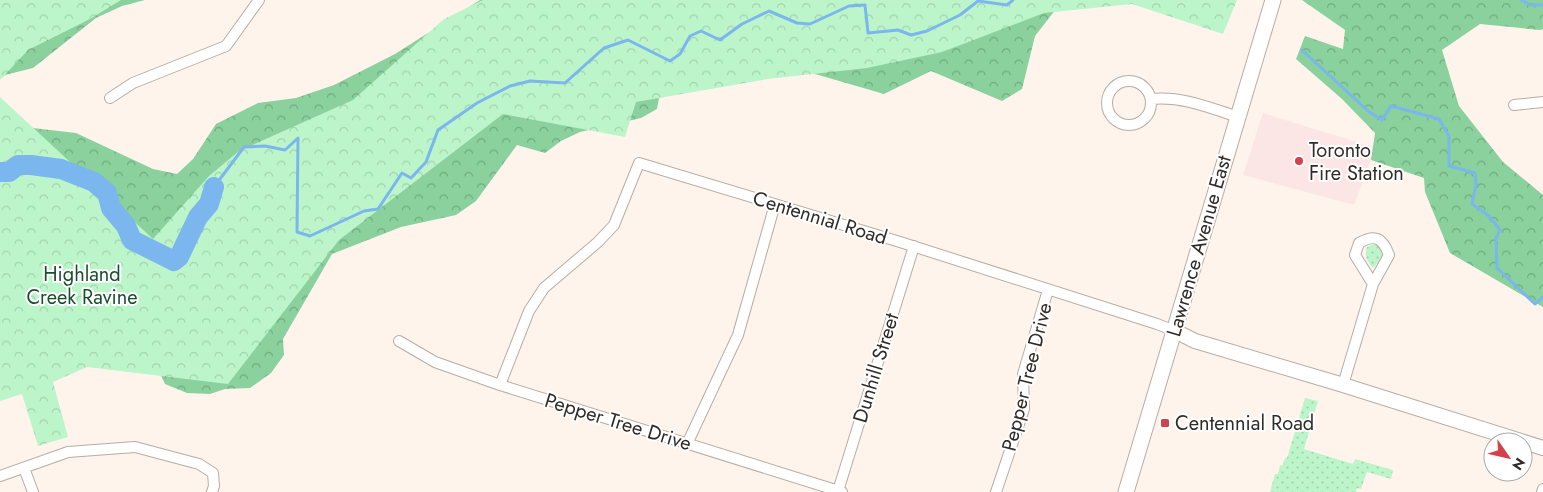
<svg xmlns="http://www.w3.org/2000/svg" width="1543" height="492" viewBox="0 0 1543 492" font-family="Jost,sans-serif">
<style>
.commercial{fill:#fce6e5}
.grass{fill:url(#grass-dots)}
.forest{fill:url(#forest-crowns)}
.park{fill:url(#park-crowns)}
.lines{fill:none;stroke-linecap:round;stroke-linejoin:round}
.stream{stroke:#7bb6ee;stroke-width:3}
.river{stroke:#7bb6ee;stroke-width:20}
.minor-casing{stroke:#b8ada3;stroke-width:12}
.tertiary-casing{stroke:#b8ada3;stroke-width:16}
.secondary-casing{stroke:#b8ada3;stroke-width:17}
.minor{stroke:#fff;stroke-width:10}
.tertiary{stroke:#fff;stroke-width:14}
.secondary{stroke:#fff;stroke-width:15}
.poi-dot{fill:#d2424a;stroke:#fff;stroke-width:2}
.labels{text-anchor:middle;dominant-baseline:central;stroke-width:4;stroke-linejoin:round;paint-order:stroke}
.poi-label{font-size:20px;fill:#302b27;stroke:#fff;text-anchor:start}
.street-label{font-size:20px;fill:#302b27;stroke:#fff}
.park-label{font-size:20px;fill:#1a4d2c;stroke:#fff}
</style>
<defs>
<pattern id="grass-dots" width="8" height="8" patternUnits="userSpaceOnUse" patternTransform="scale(1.25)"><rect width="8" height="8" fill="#bdf5ca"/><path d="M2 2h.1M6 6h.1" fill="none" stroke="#a3d2ae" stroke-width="1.8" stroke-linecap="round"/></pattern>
<pattern id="forest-crowns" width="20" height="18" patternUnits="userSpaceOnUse" patternTransform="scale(1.25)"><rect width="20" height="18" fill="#8ad19d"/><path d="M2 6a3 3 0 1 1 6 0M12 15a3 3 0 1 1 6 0" fill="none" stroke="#71aa80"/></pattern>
<pattern id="park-crowns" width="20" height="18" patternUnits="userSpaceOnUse" patternTransform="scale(1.25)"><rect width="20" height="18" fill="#bdf5ca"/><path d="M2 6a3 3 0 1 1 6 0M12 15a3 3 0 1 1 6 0" fill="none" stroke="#a3d2ae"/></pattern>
</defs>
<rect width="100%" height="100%" fill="#fef4ec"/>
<!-- commercial -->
<path class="commercial" d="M1263,113L1373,147L1371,160L1354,205L1243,175Z"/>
<!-- grass -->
<path class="grass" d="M1374,244L1380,246L1383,251V257L1373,268C1367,261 1364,256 1367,247Z
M1305,398L1318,401L1304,449L1353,464L1355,459L1393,470L1391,479L1367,472L1361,489L1357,488L1356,492H1270L1275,474H1278L1280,465L1282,466L1285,458H1287Z"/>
<!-- forest -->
<path class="forest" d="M49,0H145L122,6L96,18L33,68L5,75L0,79Z
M480,0H1063L1035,36L1022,89L1002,101L931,71L884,94L791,67L661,88L657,109L641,118L580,132L561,141L545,153L517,145L476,201L456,215L401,227L332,254L283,339L284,355L271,373L250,388L225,389L210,394L187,393L165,384L156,365L163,257L0,123L24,127L76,133L153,169L177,174L193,159L216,124L258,103L296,98L334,85L395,54Z
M1302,0H1543V29L1540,30L1480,24L1442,50L1459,106L1503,162L1543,195V307L1450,253L1425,192L1424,178L1371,160L1375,133L1342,99L1296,59L1305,36L1343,49L1345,30Z"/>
<!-- park -->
<path class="park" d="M0,0H121L90,19L28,50L0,80Z
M483,0H1237L1223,34L1132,4L1044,13L942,52L867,68L768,79L636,102L625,137L503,114L339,240L228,384L87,367L53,382L68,437L38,446L22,394L0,401V97L153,239L209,176L239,151L353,100L444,19Z"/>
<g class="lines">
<!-- stream -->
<path class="stream" d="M1521,0L1531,5H1543
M1302,50L1368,111L1382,120L1391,106L1439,119L1449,136V166L1475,173L1476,185L1472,204L1489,216L1500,230L1496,238L1497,268L1535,304L1543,297
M214,187L244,147L265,146L285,150L298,138L297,232L310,236L364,211L378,209L402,173L411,178L426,162L438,130L477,103L510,86L530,81L565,83L604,48L628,40L670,61L680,54L690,36L701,31L720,40L742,24L769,11L797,23L810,24L849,6L865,5L868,33L898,30L911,35L927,31L960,15L978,1L1007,5L1013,0"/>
<!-- river -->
<path class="river" d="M0,172H9L18,165H31L61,169L94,182L107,193L111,208L126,226L132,240L174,261L179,257L198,217L209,204L214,187"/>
<defs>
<path id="minor" d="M1107 103a22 22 0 1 1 44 0a22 22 0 1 1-44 0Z
M110,98L133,83L226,46L259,0
M1151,99C1182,96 1208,107 1238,117
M1514,105L1543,102
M399,341L435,362L500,385L842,492
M500,385L529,311L544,288L598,242L614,225L639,163L900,242L1157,324L1175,331
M1343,385L1373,284L1389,255C1383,239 1376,233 1359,243L1355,255L1373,284
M687,444L738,335L775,204
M24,468L33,492
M0,476L68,452L135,447L199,464L213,473L214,486L212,492
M838,491L914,246
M996,492L1024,409L1023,374L1048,290
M1542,492L1543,489"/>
<path id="tertiary" d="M1175,331L1195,341L1340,384L1543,448"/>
<path id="secondary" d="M1126,492L1273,0"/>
</defs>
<!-- minor casing -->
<use href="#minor" class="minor-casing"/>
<!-- tertiary casing -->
<use href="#tertiary" class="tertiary-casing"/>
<!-- secondary casing -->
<use href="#secondary" class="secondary-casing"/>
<!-- minor -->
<use href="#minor" class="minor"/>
<!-- tertiary -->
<use href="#tertiary" class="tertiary"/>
<!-- secondary -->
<use href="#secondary" class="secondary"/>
</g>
<!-- markers -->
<g class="poi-dot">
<circle cx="1299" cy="161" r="5"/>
<rect x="1160" y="418" width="10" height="10" rx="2.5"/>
</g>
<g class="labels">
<!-- poi labels -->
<g class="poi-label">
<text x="1309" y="150">Toronto<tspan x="1309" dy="23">Fire Station</tspan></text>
<text x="1175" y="423">Centennial Road</text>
</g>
<!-- street labels -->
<g class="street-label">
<text transform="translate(820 218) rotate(17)">Centennial Road</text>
<text transform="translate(1199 246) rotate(-74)">Lawrence Avenue East</text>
<text transform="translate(876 368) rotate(-73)">Dunhill Street</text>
<text transform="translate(1027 377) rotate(-76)">Pepper Tree Drive</text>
<text transform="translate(618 422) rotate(17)">Pepper Tree Drive</text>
</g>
<!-- park labels -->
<g class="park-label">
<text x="82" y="274">Highland<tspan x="82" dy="23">Creek Ravine</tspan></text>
</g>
</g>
<!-- north arrow -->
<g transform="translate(1508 457) rotate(124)"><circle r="24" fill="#ffffff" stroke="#acaaa9"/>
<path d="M0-4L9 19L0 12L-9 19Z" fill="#d2424a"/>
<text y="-8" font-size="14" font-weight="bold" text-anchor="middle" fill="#302b27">N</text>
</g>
</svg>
